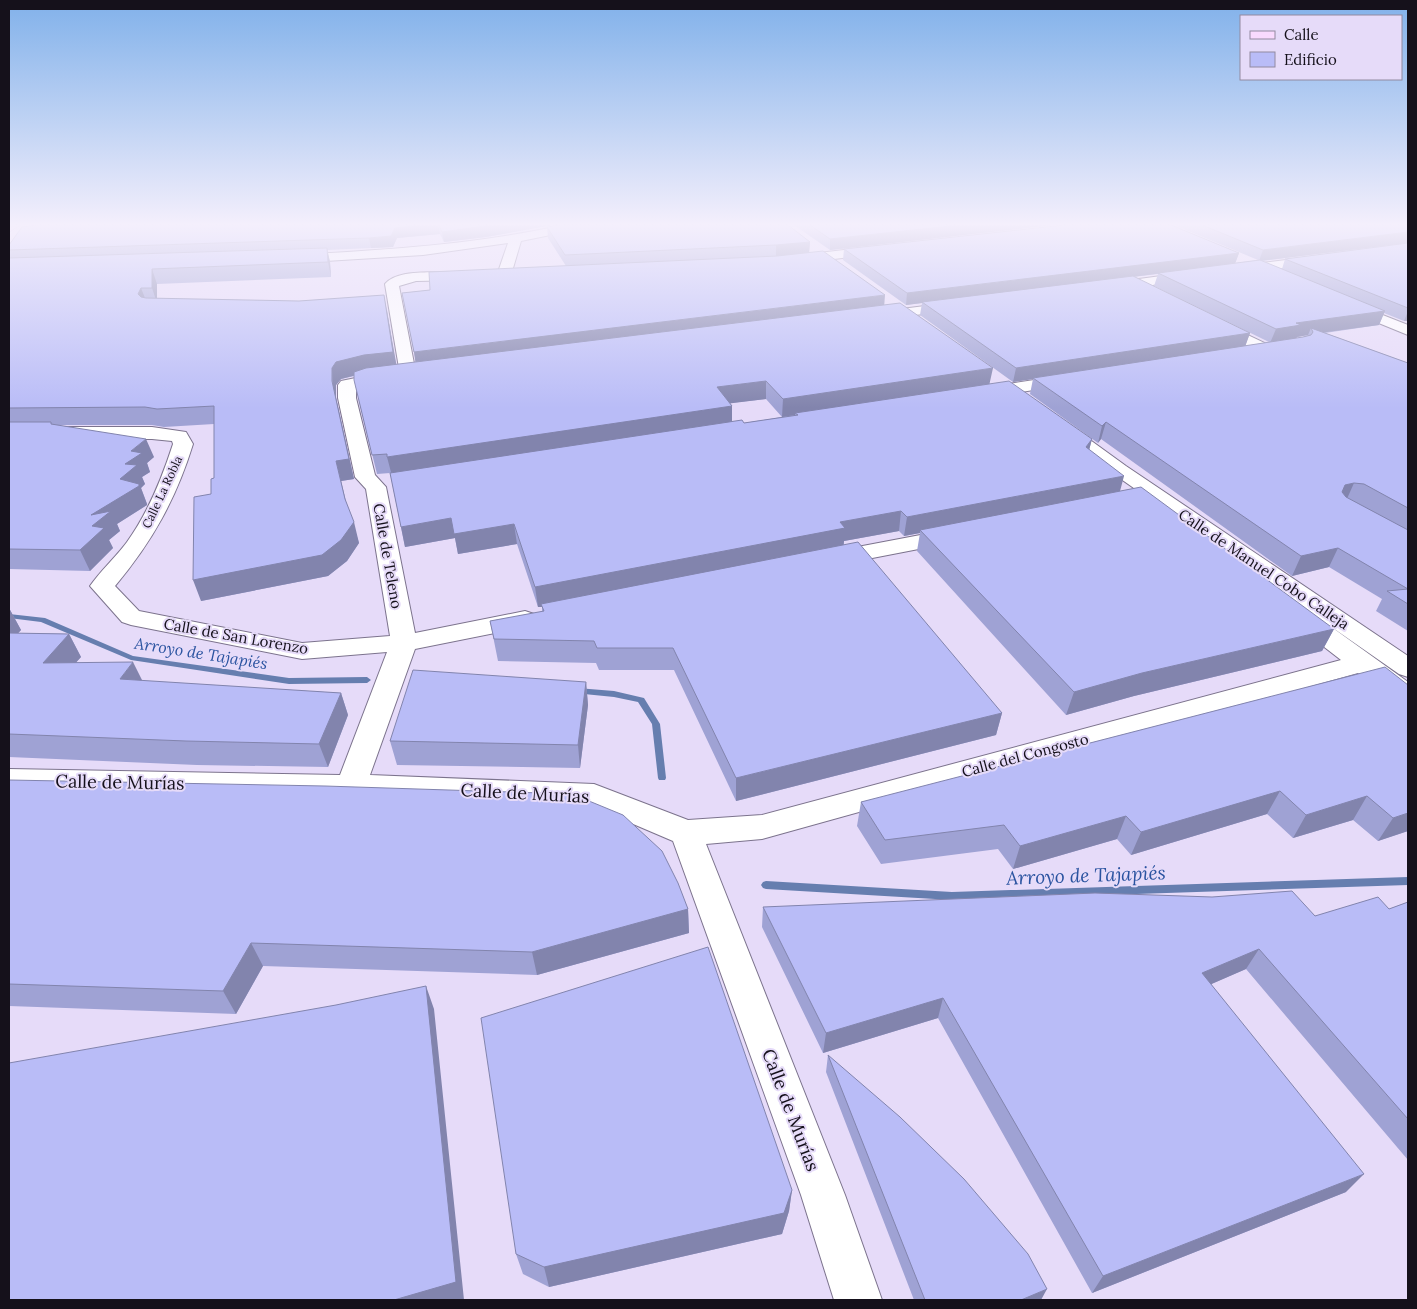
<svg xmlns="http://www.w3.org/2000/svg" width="1417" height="1309" viewBox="0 0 1417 1309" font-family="Lora,serif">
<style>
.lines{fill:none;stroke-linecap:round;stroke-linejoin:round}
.stream{fill:#667eaf;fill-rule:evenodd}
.minor-casing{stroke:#7c738d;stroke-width:2}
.major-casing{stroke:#a783af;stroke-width:1}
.minor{fill:#fff;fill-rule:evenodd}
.major{fill:#f9dafe;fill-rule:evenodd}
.wall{fill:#9fa2d4;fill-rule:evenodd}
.shaded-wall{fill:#8284ad}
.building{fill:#b9bcf7;stroke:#8284ad}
.labels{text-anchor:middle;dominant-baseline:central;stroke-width:4;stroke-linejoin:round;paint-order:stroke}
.far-street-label{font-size:12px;fill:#15111b;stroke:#e6dbf9}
.street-label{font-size:15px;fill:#15111b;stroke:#e6dbf9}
.water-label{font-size:16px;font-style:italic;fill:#2a53a0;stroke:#e6dbf9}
.near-street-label{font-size:18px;fill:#15111b;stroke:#e6dbf9}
.near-water-label{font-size:19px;font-style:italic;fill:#2a53a0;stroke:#e6dbf9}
</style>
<rect width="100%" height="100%" fill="#e6dbf9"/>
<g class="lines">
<!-- stream -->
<path class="stream" d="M9,614L45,618L133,656L289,678L367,677L371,680L367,683L289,684L131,660L41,622L9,618Z
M577,688L614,691L644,698L660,724L666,778L665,780H659L658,778L652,724L638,702L614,697L574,693L573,691Z
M1408,877V885L952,900L766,889L763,888L761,885L763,882L766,881L952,892Z"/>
<defs>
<path id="minor" d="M563,225H586L580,229L521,241L511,275L504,279L497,275L508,243L423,255L293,263L286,259L293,255C384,250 474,245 563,225Z
M878,246L883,247L884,250L883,253L793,264L786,260L793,256Z
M1318,256L1325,260L1323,263L1238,274L1231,270L1238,266Z
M437,272H465L472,276L465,280L416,281L399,286L416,374L414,378H402L400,374L385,284C396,271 422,273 437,272Z
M1191,272L1196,273L1198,276L1196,279L1109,291L1102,287L1109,283Z
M1347,301L1408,325V335L1342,308L1340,305L1342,302Z
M956,302L961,303L963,306L961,309L878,320L873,319L871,316L873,313L878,312Z
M1214,319L1273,347L1275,350L1273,353H1261L1209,327L1206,324L1209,321Z
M390,371L396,372L398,376L396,380L356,388V398L375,475L386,487L415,633L525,611L534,614L538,619L534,624L525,627L415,649L370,775L594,784L688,820L762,815L1341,660L1292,622L1288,617L1292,612L1301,609L1309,611L1054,432L1052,428L1054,424L1061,422L1068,424L1126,466L1408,656V677L1399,674L1323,621L1408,682V704L1398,701L1358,673L762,839L706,844L845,1195L882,1300H834L801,1195L673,841L591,806L351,797L9,791V769L340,775L387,652L302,659L131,625L122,622L90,586C101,570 116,557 127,542C148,513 162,478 173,444L172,441L152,439H9V427H152L186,432L193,444C176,499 152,542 115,586L139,611L302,643L390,636L366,489L355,477L338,398V385L341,381Z
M1067,375L1073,376L1076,380L1073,384L982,398L976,397L973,393L976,389L982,388Z
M952,529L960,531L963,536L960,541L831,566L823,564L819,559L823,554L831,552Z"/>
<path id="major" d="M9,225H20L9,232Z"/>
</defs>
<!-- minor casing -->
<use href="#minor" class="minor-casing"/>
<!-- major casing -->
<use href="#major" class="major-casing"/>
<!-- minor -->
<use href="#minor" class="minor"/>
<!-- major -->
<use href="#major" class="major"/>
</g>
<!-- wall -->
<path class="wall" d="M37,225H552L486,237L444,242L440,234L397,238L393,247L327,250L330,262L331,277L157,284V298L387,310L396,365L416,362L402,293L430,290L566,266L548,238L547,227L810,242L809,253L884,305L990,384L1092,439L1089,450L1120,491L1334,629L1322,651L1134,696L1066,715L917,551L920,533L904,536L899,531L844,541V545L1002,713L996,735L736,801L674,670H599L596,663L498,661L490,621L542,612V607H538L517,544L458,554L455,538L405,547L390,473L377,474L354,380V376L341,379L336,385V398L354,479L341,481L346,502L359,543L347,561L328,576L201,601L211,494L214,478V424L164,427L152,425H58L154,457L147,463L150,472L142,477L145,484L141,488L147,504V505L117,524L120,531L109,540L113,548L90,571L9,569V245ZM766,399L782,417L744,423L732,422V406L730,403Z
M794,225H1053L830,250Z
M1174,225H1408V243L1262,261L1282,269L1285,259L1408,243V321H1404L1384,313L1379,325L1325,333L1408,363V631L1376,611L1382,599L1329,567L1292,576L1101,439L1098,443L1030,394L1033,379L1013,382L920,315L922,303L906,305L843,260L844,249L1239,253L1235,263L1258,260ZM1158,274L1154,286L1269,342L1245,346L1250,333L1133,277ZM1308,335L1303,337L1296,338L1297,337Z
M9,608L21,630L18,633L69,634L81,657L76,662L142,681L341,693L348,715L328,767L197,765L9,757Z
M586,682L588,705L580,768L397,765L390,741Z
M1408,685V831L1378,841L1353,820L1293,838L1267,814L1131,855L1117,839L1013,869L998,849L881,864L857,826L861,802Z
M9,780L688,909L689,933L537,975L263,966L236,1014L9,1006Z
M1408,902V1160L1246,969L1211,984L1346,1192L1092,1293L938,1018L823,1053L762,927L763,907L1315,916L1389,909Z
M828,1055L1041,1300H914L826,1072Z
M792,1190L789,1211L782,1234L549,1287L523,1274L516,1254Z"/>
<!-- shaded-wall -->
<path class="shaded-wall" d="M422,225H438L440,234L397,238L393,247L371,248L369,238L395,228Z
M492,225H552L486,237L444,242L442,232Z
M959,225H1053L830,250V239Z
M1408,232V243L1259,261L1263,250Z
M810,242L809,253L776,256V245Z
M327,248L330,262L331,277L328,262Z
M1239,253L1235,264L923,303L922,302V303L906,305L907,293Z
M152,269L157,284V303L152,288Z
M141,288L147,303L138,294Z
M384,295L397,368L368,372L341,379L336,385V398L354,479L341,481L350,519L336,461L332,368Z
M885,295L884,308L416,366L414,352Z
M1385,311L1379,325L1312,334L1313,332L1311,328L1308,335L1297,337L1296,339L1270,343L1276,329L1296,323Z
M1408,311V321H1404Z
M1250,333L1245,347L1033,378V379L1013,382L1016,368Z
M993,368L989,386L795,413V415L782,417L783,399Z
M766,381V399L717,405V387Z
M732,406V425L392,476L387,457Z
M1106,422L1101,439L1098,443L1102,426Z
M146,439L154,457L147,463L150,472L142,477L145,484L141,488L147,504V505L117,524L120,531L109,540L113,548L90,571L80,550L92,526L91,515L120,479L125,464L131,451Z
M1092,439L1087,458L1086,447Z
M1124,476L1119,495L920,530V533L904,536L907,517Z
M1354,483L1346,501L1336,503L1345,485Z
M901,511L899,531L844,541L843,548L541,604L542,607H538L535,587L840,522Z
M451,518L514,524L517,544L458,554L455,538L405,547L401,527Z
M354,522L359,543L347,561L328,576L201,601L193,580Z
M1338,548L1329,567L1292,576L1301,556Z
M9,608L21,630L9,643Z
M1334,629L1322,651L1134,696L1066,715L1074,692L1142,673Z
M69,634L81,657L56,685L43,663Z
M133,662L144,684L120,679Z
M586,682L588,705L580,768L578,745Z
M341,693L348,715L328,767L319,744Z
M1002,713L996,735L736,801V778Z
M1280,791L1267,814L1131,855L1141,832Z
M1367,796L1353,820L1293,838L1306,815Z
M1408,813V831L1378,841L1393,818Z
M1126,816L1117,839L1013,869L1020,846Z
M688,909L689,933L537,975L532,952Z
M251,943L263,966L236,1014L223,991Z
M1259,949L1246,969L1191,993L1202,973Z
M426,986L434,1009L464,1300H394Z
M943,998L938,1018L823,1053L826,1033Z
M1364,1174L1346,1192L1092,1293L1103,1276Z
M792,1190L789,1211L782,1234L549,1287L544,1267Z
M1047,1289L1041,1300H1021Z"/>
<!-- building -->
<path class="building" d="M37,225H422L395,228L391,236L369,238L9,250V245L22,227Z
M439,225H492L442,232Z
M557,225H788L810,242L776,245L565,255L547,227Z
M810,225H959L830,239Z
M1064,225H1171L1239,253L907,293L844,249Z
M1202,225H1408V232L1263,250Z
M1408,243V308L1285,259Z
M327,248L328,262L152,269V288H141L138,294L141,297L146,298L299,301L384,295L393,352L364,355L336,362L332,368V381L349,459L336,461L345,499L354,522L341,540L322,555L193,580L194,497L211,494V479L214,478V406L157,409L145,407L9,408V258Z
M823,251L885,295L414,352L402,293L430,290L429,272L777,256Z
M1260,260L1385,311L1296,323L1301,325L1276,329L1158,273Z
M1133,276L1250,333L1016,368L922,302Z
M900,303L993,368L783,399L766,381L717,387L732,406L387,457V454L372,455L354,380V372L366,368Z
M1311,328L1408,363V508L1364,484L1354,483L1345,485L1342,492L1346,497L1408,530V589L1338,548L1301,556L1106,422L1102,426L1033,378L1303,337L1311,335L1313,332Z
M1009,381L1092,439L1086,447L1124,476L907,517L901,511L840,522L845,528L535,587L514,524L454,534L451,518L401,527L390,473L742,420L744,423L798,415L795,413Z
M9,422H51V424L146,439L131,451L142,453L125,464L137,465L120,479L139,484V486L91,515L111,511L92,526L104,528L80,550L9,549Z
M1141,487L1334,629L1142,673L1074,692L920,530Z
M858,542L1002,713L736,778L673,648H597L594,641L494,639L490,621L544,611L541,604Z
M1408,589V604L1387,591Z
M9,633L69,634L43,663L133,662L120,679L341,693L319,744L186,741L9,734Z
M1385,667L1408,685V813L1393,818L1367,796L1306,815L1280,791L1141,832L1126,816L1020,846L1004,825L885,840L861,802Z
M413,670L586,682L578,745L390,741Z
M9,780L325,786L572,794L623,815L662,851L678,883L688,909L532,952L251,943L223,991L9,984Z
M1292,891L1315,916L1378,897L1389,909L1408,902V1119L1259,949L1202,973L1364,1174L1103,1276L943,998L826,1033L763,907L1095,893L1212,897Z
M708,947L792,1190L784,1213L544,1267L516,1254L481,1018Z
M426,986L456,1282L394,1300H9V1063L336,1005Z
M828,1055L900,1117L964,1179L1028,1254L1047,1289L1021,1300H925Z"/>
<!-- sky -->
<linearGradient id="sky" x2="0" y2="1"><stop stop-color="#81b1ea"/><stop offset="0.55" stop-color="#f4effc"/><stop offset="1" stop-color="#f4effc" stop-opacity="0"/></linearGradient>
<rect width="1417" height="408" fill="url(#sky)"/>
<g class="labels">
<!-- far-street labels -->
<g class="far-street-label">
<text transform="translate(162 492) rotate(-65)">Calle La Robla</text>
</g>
<!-- street labels -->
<g class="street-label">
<text transform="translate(388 556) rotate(80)">Calle de Teleno</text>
<text transform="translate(1264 569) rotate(34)">Calle de Manuel Cobo Calleja</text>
<text transform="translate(236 636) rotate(10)">Calle de San Lorenzo</text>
<text transform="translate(1025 755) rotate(-15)">Calle del Congosto</text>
</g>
<!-- water labels -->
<g class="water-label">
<text transform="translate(201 653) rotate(9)">Arroyo de Tajapiés</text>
</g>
<!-- near-street labels -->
<g class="near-street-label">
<text transform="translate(120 782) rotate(1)">Calle de Murías</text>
<text transform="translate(525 793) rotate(3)">Calle de Murías</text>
<text transform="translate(791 1110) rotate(69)">Calle de Murías</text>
</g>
<!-- near-water labels -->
<g class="near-water-label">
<text transform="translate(1086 875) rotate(-2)">Arroyo de Tajapiés</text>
</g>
</g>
<!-- border -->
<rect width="1417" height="1309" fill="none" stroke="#15111b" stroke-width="20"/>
<!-- legend -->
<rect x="1240" y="15" width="162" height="65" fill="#e6dbf9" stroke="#928aa0"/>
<rect x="1250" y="31" width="25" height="8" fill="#f9dafe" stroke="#928aa0"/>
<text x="1284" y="40" font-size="15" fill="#15111b">Calle</text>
<rect x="1250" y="52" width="25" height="15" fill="#b9bcf7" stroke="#928aa0"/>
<text x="1284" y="65" font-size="15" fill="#15111b">Edificio</text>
</svg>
